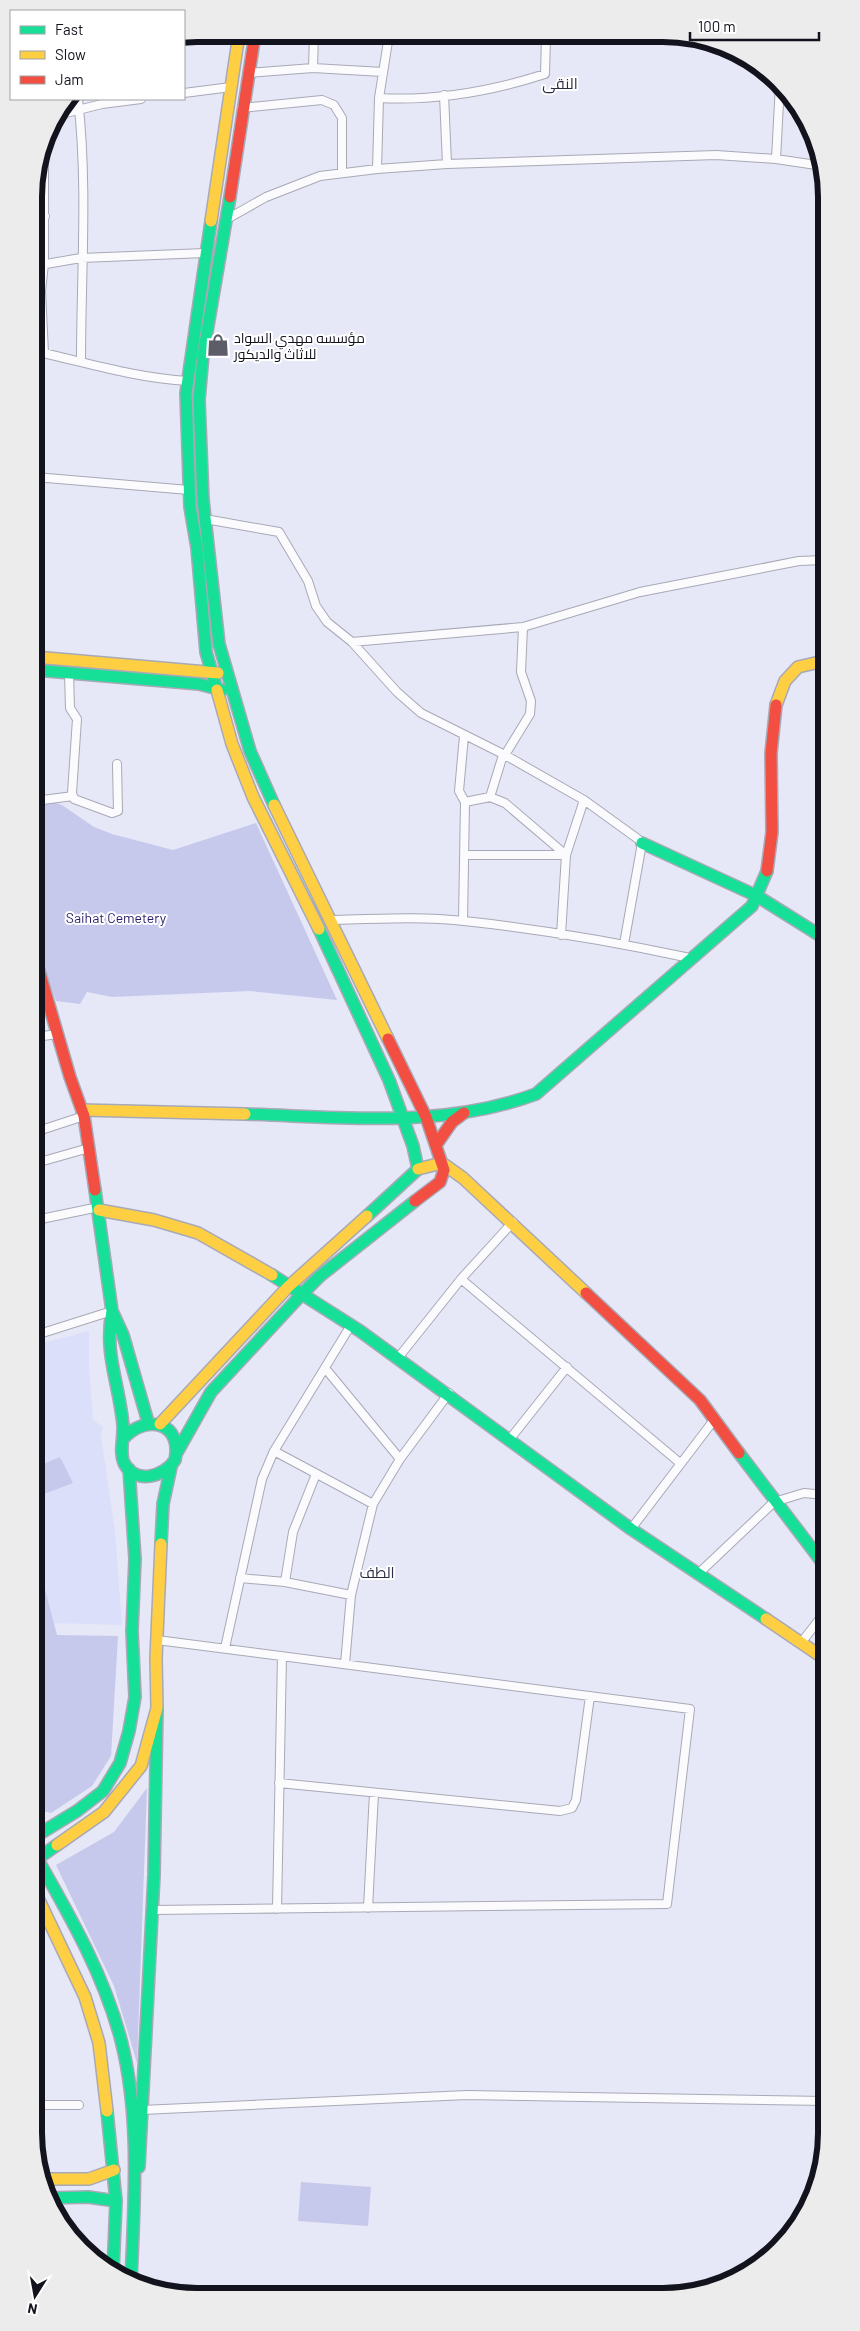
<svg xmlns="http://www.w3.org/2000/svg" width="860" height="2331" viewBox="0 0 860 2331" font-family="Barlow,Cairo,sans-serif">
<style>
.built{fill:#dcdffa}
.green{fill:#c7c9ec}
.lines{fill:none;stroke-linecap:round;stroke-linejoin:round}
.street-casing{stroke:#a8a9b6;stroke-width:10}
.fast-casing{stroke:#a8a9b6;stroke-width:14}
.slow-casing{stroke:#a8a9b6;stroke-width:14}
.jam-casing{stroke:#a8a9b6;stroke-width:14}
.street{stroke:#fbfbfe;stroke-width:8}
.fast{stroke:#16e098;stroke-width:11}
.slow{stroke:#ffcf43;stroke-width:11}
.jam{stroke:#f24e42;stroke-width:11}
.labels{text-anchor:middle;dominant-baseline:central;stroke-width:4;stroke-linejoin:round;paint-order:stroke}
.poi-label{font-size:14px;fill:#12131c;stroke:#fff;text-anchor:start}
.park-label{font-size:14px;fill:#271d69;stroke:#fff}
.neighbourhood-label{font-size:15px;fill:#2b2d43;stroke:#fff}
.rim{fill:none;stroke:#12131c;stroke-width:6}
</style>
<rect width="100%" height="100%" fill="#e6e7f7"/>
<!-- built -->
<path class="built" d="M89,1331V1368L93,1420L103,1427L101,1436L115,1532L122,1625L54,1623L45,1589L36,1593V1345Z"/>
<!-- green -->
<path class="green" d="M49,801L62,805L94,827L112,834L173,850L256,823L337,1000L250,991L112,997L87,992L80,1004L56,1001L35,946V803Z
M60,1457L73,1483L36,1497V1467Z
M45,1589L57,1635L118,1636L111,1756L92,1786L51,1813L36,1809V1593Z
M147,1788V1789L137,2063L114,1986L56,1865L114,1832Z
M301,2182L371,2187L368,2226L298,2221Z"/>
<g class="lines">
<defs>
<path id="street" d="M313,68L314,35
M248,73L313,68L383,72
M184,93L231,87
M444,95L447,164
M379,98C435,101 492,91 545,74L546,36
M78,99C88,186 81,273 81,361
M242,108L322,100L334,105L342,118V173
M58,115L102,104L141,99
M44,149V264L41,291L44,353
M776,159L780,84
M377,169L379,98L389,35
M34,216H45
M227,219L266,197L320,176L377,169L447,164L716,155L776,159L823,166
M34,266L81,258L205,253
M34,351C85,362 135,378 188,381
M35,477L189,490
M205,519L279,532L308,581L316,606L327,622L352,642L397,692L421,713L505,755L584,800L638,839L642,843L624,944
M352,642L523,627L640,592L799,561L824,560
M69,673L70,708L77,719L72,793L74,799L112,813L118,811L117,764
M464,736L459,791L465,802
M505,755L530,714L531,701L521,672L523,627
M490,797L503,755
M35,801L73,796
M465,855H566
M330,920C375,919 420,916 464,921C540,929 616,942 690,958
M463,921L465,802L490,797L505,803L566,855
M561,935L566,855L584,800
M35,1037L58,1034
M35,1132L84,1116
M36,1163L89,1148
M36,1220L99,1207
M461,1279L680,1463
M36,1335L112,1311
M398,1358L461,1279L513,1222
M325,1368L400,1459
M510,1439L567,1367
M274,1451L373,1504
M631,1529L714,1420
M698,1574L774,1502L804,1493L825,1495
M240,1578L285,1582L351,1595
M285,1582L293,1532L316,1474
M801,1643L825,1612
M225,1648L262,1479L274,1451L351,1325
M345,1664L351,1595L373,1504L400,1459L449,1393
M279,1783L560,1811L572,1808L576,1800L590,1696
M368,1908L374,1793
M277,1909L282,1656
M152,1910L667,1904L690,1709L157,1640
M37,2105H79
M142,2110L467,2095L826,2101"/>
<path id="fast" d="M230,197L203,355L199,400L203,500L219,644L250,751L274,805
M211,221L186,393L190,507L197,548L206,652L217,690
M35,670L199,684L222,690
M642,843L757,896L824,938
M319,929L389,1080L413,1146L418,1169L367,1216
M245,1114C343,1117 442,1129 536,1094L752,906L767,871
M95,1190L112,1311L123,1335L148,1422
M272,1275L360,1331L631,1529L766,1619
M112,1311C104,1355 119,1382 123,1425C124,1437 119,1452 124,1463C135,1485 164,1477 175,1460C183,1422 146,1413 123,1439
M739,1453L825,1566
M176,1454L211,1392L301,1295L320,1276L415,1201
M161,1544L163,1504L171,1467
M36,1836L77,1811L103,1791L120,1763L129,1731L135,1697L132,1631L135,1559L129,1469
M37,1858C70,1916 104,1975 121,2040C141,2118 134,2203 131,2282
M37,1859L57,1845
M107,2111L116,2201L113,2272
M139,2167L154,1875L157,1708
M49,2198L88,2197L116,2201"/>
<path id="slow" d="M211,221L239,34
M35,657L218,673
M217,690L232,744L253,797L319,929
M776,705L785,681L798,667L824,661
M274,805L388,1039
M82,1110L245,1114
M418,1169L442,1163L463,1178L586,1293
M99,1210L154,1220L198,1233L272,1275
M160,1424L288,1287L367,1216
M766,1619L825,1659
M57,1845L104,1812L141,1766L157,1708L156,1658L161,1544
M37,1896L85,1997L99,2043L107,2111
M42,2179H89L114,2170"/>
<path id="jam" d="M230,197L255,34
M767,871L772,832L771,753L776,705
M35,957L70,1077L84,1116L95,1190
M388,1039L426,1117L444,1170L440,1182L415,1201
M436,1145L452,1122L464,1113
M586,1293L700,1400L739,1453"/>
</defs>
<!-- street casing -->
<use href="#street" class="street-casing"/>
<!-- fast casing -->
<use href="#fast" class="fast-casing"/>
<!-- slow casing -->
<use href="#slow" class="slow-casing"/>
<!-- jam casing -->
<use href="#jam" class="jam-casing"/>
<!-- street -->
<use href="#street" class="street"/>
<!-- fast -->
<use href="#fast" class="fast"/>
<!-- slow -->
<use href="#slow" class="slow"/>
<!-- jam -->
<use href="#jam" class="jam"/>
</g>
<!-- icons -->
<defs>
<symbol id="shop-bare" viewBox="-9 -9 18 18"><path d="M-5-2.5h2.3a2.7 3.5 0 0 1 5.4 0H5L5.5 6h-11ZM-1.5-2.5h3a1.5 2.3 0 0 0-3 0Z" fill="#5c5d69" stroke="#fff" stroke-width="2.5" paint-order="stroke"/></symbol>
</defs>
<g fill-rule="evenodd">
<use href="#shop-bare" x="202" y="329" width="32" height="32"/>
</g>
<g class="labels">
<!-- poi labels -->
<g class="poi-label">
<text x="234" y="337">مؤسسه مهدي السواد<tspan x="234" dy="16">للاثاث والديكور</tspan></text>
</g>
<!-- park labels -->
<g class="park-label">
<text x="116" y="917">Saihat Cemetery</text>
</g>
<!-- neighbourhood labels -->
<g class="neighbourhood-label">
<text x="560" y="83">النقى</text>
<text x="377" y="1572">الطف</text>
</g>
</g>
<!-- crop -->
<path d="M0 0H860V2331H0ZM197 42H663A155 155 0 0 1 818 197V2133A155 155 0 0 1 663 2288H197A155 155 0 0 1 42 2133V197A155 155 0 0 1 197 42Z" fill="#ececed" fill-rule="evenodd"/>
<path class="rim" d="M197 42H663A155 155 0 0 1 818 197V2133A155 155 0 0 1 663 2288H197A155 155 0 0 1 42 2133V197A155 155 0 0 1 197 42Z"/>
<!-- legend -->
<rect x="10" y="10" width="175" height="90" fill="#ffffff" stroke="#a0a1a4"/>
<rect x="20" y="26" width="25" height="8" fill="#16e098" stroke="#a0a1a4"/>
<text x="55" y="35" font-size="15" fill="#12131c">Fast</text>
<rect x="20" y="51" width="25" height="8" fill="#ffcf43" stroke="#a0a1a4"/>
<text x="55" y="60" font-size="15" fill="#12131c">Slow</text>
<rect x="20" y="76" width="25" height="8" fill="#f24e42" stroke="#a0a1a4"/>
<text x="55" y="85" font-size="15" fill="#12131c">Jam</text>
<!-- north arrow -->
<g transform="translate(35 2296) rotate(191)" stroke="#ffffff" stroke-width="4" paint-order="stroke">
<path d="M0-4L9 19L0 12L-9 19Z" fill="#12131c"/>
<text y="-8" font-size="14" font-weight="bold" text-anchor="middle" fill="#12131c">N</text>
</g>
<!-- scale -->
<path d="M690 32v8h129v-8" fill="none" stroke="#12131c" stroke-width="2.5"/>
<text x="698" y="32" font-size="15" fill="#12131c" stroke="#ffffff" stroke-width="4" paint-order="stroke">100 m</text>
</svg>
